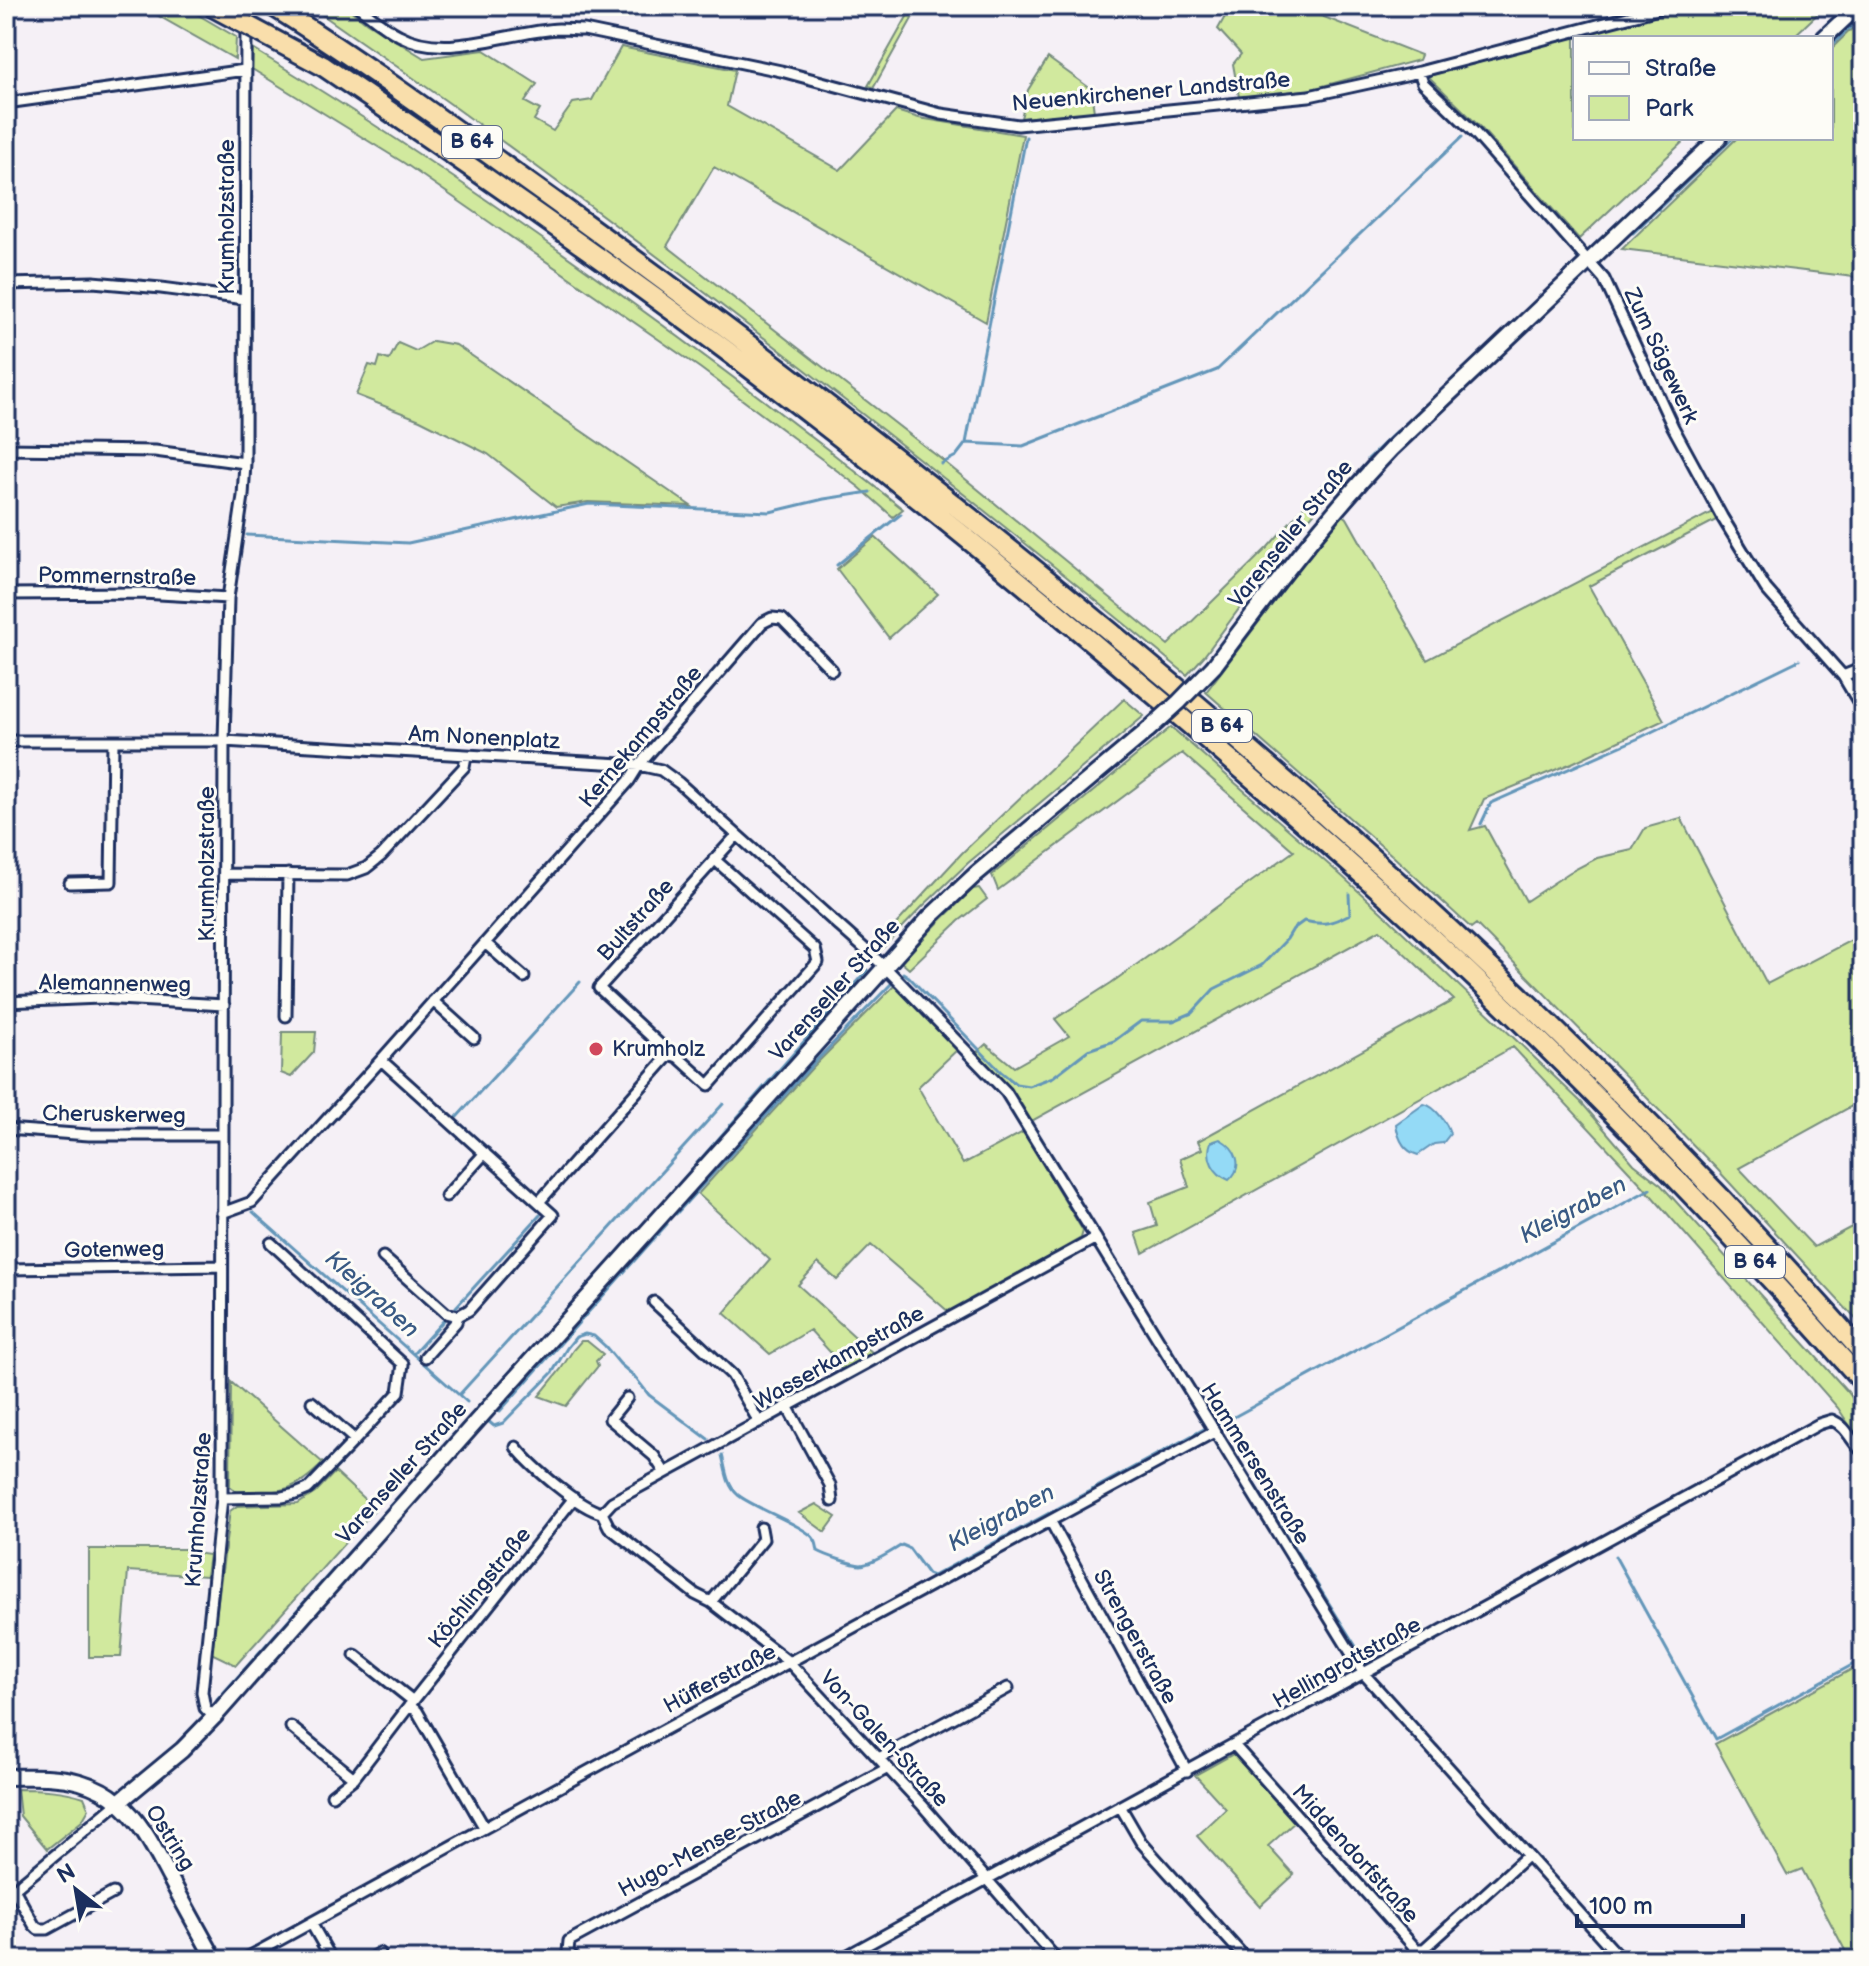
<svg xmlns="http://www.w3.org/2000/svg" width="1869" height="1966" viewBox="0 0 1869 1966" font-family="'Balsamiq Sans',sans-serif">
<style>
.green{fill:#d1e99e;stroke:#768c7e;stroke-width:2}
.water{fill:#94daf6;stroke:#6496b9;stroke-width:2}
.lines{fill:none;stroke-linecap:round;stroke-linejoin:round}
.stream{stroke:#6496b9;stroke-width:3}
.street-casing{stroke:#1b2f5e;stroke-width:15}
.secondary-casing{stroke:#1b2f5e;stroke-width:20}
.highway-casing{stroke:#1b2f5e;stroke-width:24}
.street{stroke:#fdfcf7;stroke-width:9}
.secondary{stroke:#fdfcf7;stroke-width:14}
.highway{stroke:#f9deab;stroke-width:18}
.secondary-bridge-casing{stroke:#1b2f5e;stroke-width:20;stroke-linecap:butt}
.highway-bridge-casing{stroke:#1b2f5e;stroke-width:24;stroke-linecap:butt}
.secondary-bridge{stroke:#fdfcf7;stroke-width:14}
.highway-bridge{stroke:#f9deab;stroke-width:18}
.poi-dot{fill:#d1495b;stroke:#fdfcf7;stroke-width:3}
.labels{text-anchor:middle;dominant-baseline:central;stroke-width:6;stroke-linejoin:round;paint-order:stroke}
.shield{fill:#fdfcf7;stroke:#5f6c8c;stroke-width:2}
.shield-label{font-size:20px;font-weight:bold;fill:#1b2f5e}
.street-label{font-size:22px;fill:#1b2f5e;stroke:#fdfcf7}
.poi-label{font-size:22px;fill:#1b2f5e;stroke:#fdfcf7;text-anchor:start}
.water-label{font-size:24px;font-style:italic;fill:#395a84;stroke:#fdfcf7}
</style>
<rect width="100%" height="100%" fill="#f5f0f6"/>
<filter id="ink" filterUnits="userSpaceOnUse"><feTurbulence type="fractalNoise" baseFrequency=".0125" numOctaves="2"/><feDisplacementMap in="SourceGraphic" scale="16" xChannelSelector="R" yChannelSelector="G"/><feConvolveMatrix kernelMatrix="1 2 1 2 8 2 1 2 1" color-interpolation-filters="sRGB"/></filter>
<g filter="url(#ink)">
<!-- green -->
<path class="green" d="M141,6H183L236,37L235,59Z
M310,6H345L367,23L424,58L484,50L537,84L525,102L540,110L534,120L553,131L573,103L592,100L621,47L735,70L727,106L840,170L896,111L919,118L1023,135L986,322L714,167L667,246L941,459L1168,645L1268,547L1329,478L1338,485L1287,544L1204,656L1187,675C950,480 708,290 459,110C410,75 359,41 310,6Z
M913,6H919L874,87L868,86Z
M1231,6H1296L1421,55L1419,60L1308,90L1239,97L1233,64L1241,54L1218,29Z
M1691,6H1826L1792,38H1575V138H1687L1579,239L1481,128L1428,76Z
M1863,18V278L1622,249L1737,138H1831V49Z
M253,49C333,97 411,148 488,201C630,299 768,401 903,509L893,517L859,487L700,368L404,163L252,69Z
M1048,58L1091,89L1094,112L1021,118L1028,90Z
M433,341L456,345L691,506L588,502L556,507L488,454L420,420L356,395L369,365L377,367L380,357L389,360L398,343L416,351Z
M1714,511L1718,519L1589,586L1664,720L1572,763L1484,799L1470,830L1485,826L1526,901L1570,872L1597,858L1632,850L1645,828L1681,818L1767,984L1859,936L1863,943V1100L1739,1168L1814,1247L1863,1221V1327L1716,1168L1476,924L1471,928L1394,857L1206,692L1307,558L1343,515L1347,518L1427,660Z
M875,537L938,594L889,638L837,569Z
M1124,699L1144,716L968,863L922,907L879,952L874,948L962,853Z
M1171,727L1343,877L1390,920L1581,1102L1634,1164L1661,1185L1848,1392L1863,1413V1446L1838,1408L1643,1186L1513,1047L1143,1253L1136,1233L1157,1226L1150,1202L1189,1187L1180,1159L1202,1149L1198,1141L1454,1000L1380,930L1030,1122L1004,1083L975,1054L986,1044L1014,1067L1069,1036L1055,1019L1111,983L1294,851L1182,753L998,890L992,875Z
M979,888L987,899L959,921L909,969L901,962L937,924L973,889Z
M895,985L958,1049L918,1087L963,1164L1023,1132L1083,1231L1081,1238L950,1313L871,1245L837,1280L818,1263L798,1285L874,1354L842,1371L831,1353L810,1330L770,1354L724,1313L770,1260L698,1194L812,1068Z
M282,1032H316L314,1052L291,1077L281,1073Z
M581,1341H587L603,1354L596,1361L598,1366L566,1406L539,1396L561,1369L573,1350Z
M231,1382L323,1463C292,1495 279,1491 237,1492L230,1486Z
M335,1472L375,1509L236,1665L211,1653L230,1511L237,1506L298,1504L315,1493Z
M816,1504L836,1517L825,1532L799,1513Z
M89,1549H187V1552L209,1555L206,1576L128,1571L121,1657H89Z
M1863,1663V1960H1840L1847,1954L1802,1869L1787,1875L1715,1744Z
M1233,1754L1295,1822L1268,1846L1294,1875L1260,1906L1197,1836L1226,1809L1195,1775Z
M17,1789C41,1789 62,1790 84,1797L89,1809L82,1821L47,1849L20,1816Z"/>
<!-- water -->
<path class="water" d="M1424,1104C1435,1106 1448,1124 1450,1134L1443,1143L1434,1144L1418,1155C1403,1151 1398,1138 1396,1124Z
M1220,1139C1236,1148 1245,1166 1229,1180C1214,1174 1205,1158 1211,1142Z"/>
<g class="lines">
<!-- stream -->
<path class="stream" d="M1813,38L1846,6
M1831,46L1863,15
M1633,233L1733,138
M1593,246L1707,138
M1470,363L1570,269
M1404,425L1457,376
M966,443L1023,446L1217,370L1462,137
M1368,459L1397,431
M941,464L956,456L966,443L1026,137
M247,535L408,543L589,504L770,512L824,499L870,492
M837,565L901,514
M1853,665L1863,661
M1861,675L1860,681L1863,689
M1481,824L1491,803L1637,739L1799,660
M903,973L909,977L1001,1072L1016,1084L1029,1086L1053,1077L1088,1050L1114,1041L1141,1021H1173L1192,1013L1214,989L1262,965L1287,939L1293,929L1304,921C1324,926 1332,923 1350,914L1349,894
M457,1117L580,982
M670,1194L867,970
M253,1212L467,1402
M676,1214L810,1067L891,984
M456,1307L540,1215
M543,1335L659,1206
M414,1353L444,1320
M459,1395L723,1104
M500,1411L667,1224
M471,1415L533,1346
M488,1421L494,1426L503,1423L552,1373L567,1348L576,1337L585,1334L594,1336L605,1346L620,1364L634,1376L649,1395L708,1439
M1216,1423L1234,1417L1650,1189
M1223,1434L1365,1661L1369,1664L1604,1536
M722,1455C726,1470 726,1484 738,1495C754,1508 807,1527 814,1539C817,1542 817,1547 818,1551C825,1555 853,1565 861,1565C873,1564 892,1551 902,1545L909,1548L928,1574L933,1576L1204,1429
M1615,1556L1716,1739L1863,1659
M217,1700L464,1423
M1618,1949H1621L1632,1960"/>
<defs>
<path id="street" d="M358,6C371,16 384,28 399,35C446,61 509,31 559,29C567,29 576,30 584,30L781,71L941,114L1018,125L1309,96L1419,72L1670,6
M1419,72L1423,83L1475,133L1604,279L1673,427L1722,517L1766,589L1843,676L1863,710
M6,103L245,70
M6,284L93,282L161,288L245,299
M6,449L155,451L245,463
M6,594L142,593L228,598
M1843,676L1863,668
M6,741H224L639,765L661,770L679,783L885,967L1006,1092L1364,1674L1622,1960
M714,859L815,949L818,962L709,1085L678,1057L670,1054L599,988L737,835
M225,874L347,875L366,868L381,856L464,767L466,756
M70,883L111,882L113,741
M485,943L524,977
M433,1001L474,1038
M6,1002L100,998L224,1005
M286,1016L288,874
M381,1060L553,1215L469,1310L458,1316L446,1313L383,1257
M6,1129L89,1135H222
M446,1196L485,1153
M539,1202L670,1054
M222,1213L252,1202L381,1060L629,781L639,765L762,623L772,618L782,619L832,670
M6,1269L222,1266
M654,1302L732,1375L759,1422
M425,1357L456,1322L458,1316
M627,1398L610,1419L654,1456L665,1473
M312,1402L355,1440
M787,1406L830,1485L832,1501
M516,1447C531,1466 579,1508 602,1513L609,1527L695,1594L711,1602L789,1662L922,1805L1057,1960
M222,1498L282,1497L296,1494L308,1489L355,1440L399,1392L403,1364L271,1243
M602,1513L612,1502L1096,1238
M1051,1522L1187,1771
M711,1602L763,1539L761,1528
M355,1655L413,1701
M409,1706L417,1711L484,1827
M214,1717L205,1708L202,1692L222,1498L224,741L228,598L243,496L245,463L246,6
M291,1727L354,1778
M1234,1745L1416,1949H1424L1527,1856
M879,1758L1008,1688
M332,1795L354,1778L413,1701L574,1498
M1120,1806L1141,1842L1247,1960
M14,1889L34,1925L38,1929H47L113,1893
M6,1896L119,1802
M311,1923L332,1960
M243,1960L647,1739L1214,1432
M368,1960L379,1953
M576,1960L568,1952L569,1941L888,1768
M839,1960L1819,1424L1832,1420C1848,1427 1851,1442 1863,1452
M1602,1960L1613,1950"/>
<path id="secondary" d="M1824,38L1858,6
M1214,666C1270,591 1326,517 1391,449L1719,138
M6,1777C31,1777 56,1775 80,1782C93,1786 108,1793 118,1802C142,1822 156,1852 170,1878C185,1906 200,1933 215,1960
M119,1802L182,1750L214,1717L475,1423L931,916L976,874L1148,730"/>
<path id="highway" d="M273,6C356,58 435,115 515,173C623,250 730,329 835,411C1202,696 1556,1003 1863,1353
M323,66C456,156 587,247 715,342C863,452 1006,568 1145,687C1252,777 1358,868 1460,964C1601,1097 1735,1237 1863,1382"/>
</defs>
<!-- street casing -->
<use href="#street" class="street-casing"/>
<!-- secondary casing -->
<use href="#secondary" class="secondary-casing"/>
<!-- highway casing -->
<use href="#highway" class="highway-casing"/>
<!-- street -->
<use href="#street" class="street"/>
<!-- secondary -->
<use href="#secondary" class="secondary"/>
<!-- highway -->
<use href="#highway" class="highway"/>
<defs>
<path id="secondary-bridge" d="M1148,730L1179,702L1214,666"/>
<path id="highway-bridge" d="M211,6L323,66"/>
</defs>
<!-- secondary-bridge casing -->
<use href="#secondary-bridge" class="secondary-bridge-casing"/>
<!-- highway-bridge casing -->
<use href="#highway-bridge" class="highway-bridge-casing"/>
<!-- secondary-bridge -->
<use href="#secondary-bridge" class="secondary-bridge"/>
<!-- highway-bridge -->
<use href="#highway-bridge" class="highway-bridge"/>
</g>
</g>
<!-- markers -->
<circle class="poi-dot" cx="596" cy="1049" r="8"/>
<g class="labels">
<!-- shield labels -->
<g class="shield">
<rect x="442" y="126" width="60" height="32" rx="6"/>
<rect x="1192" y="710" width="60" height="32" rx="6"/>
<rect x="1725" y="1246" width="60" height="32" rx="6"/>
</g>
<g class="shield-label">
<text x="472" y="142">B 64</text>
<text x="1222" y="726">B 64</text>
<text x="1755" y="1262">B 64</text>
</g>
<!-- street labels -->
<g class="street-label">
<text transform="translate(1151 92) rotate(-5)">Neuenkirchener Landstraße</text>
<text transform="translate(227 217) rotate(-90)">Krumholzstraße</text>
<text transform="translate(1661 356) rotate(65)">Zum Sägewerk</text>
<text transform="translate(1291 534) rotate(-51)">Varenseller Straße</text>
<text transform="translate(117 577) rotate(1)">Pommernstraße</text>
<text transform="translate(641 737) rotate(-50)">Kernekampstraße</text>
<text transform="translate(484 738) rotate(3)">Am Nonenplatz</text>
<text transform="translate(207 864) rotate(-90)">Krumholzstraße</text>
<text transform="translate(636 920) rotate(-48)">Bultstraße</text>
<text transform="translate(115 984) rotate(1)">Alemannenweg</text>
<text transform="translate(835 990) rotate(-48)">Varenseller Straße</text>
<text transform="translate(114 1115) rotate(1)">Cheruskerweg</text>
<text transform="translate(114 1250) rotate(-1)">Gotenweg</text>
<text transform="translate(839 1358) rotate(-29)">Wasserkampstraße</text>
<text transform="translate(1255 1464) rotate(58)">Hammersenstraße</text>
<text transform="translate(402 1473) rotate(-48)">Varenseller Straße</text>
<text transform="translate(199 1510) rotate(-86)">Krumholzstraße</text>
<text transform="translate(480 1588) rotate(-51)">Köchlingstraße</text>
<text transform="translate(1135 1637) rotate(61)">Strengerstraße</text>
<text transform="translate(1347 1663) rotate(-29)">Hellingrottstraße</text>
<text transform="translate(720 1679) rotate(-28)">Hüfferstraße</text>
<text transform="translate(884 1739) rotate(47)">Von-Galen-Straße</text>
<text transform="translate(170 1838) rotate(58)">Ostring</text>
<text transform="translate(710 1844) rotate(-28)">Hugo-Mense-Straße</text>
<text transform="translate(1355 1854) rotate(48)">Middendorfstraße</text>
</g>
<!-- poi labels -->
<g class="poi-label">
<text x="612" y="1049">Krumholz</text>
</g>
<!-- water labels -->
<g class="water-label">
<text transform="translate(1573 1210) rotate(-28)">Kleigraben</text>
<text transform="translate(372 1294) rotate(42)">Kleigraben</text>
<text transform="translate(1001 1518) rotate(-28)">Kleigraben</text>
</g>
</g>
<!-- margin -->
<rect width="1869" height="1966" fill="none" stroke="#fdfcf7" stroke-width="32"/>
<rect x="16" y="16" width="1837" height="1934" fill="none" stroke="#1b2f5e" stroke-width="3" filter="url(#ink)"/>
<!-- legend -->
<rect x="1573" y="36" width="260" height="104" fill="#fdfcf7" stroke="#a3aaba" stroke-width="2"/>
<rect x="1589" y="62" width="40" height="12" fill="#fdfcf7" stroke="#a3aaba" stroke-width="2"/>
<text x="1645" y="76" font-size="24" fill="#1b2f5e">Straße</text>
<rect x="1589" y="96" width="40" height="24" fill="#d1e99e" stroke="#a3aaba" stroke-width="2"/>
<text x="1645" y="116" font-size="24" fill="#1b2f5e">Park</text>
<!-- north arrow -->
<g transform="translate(76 1890) rotate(329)" stroke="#fdfcf7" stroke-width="6" paint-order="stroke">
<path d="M0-6L14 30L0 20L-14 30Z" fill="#1b2f5e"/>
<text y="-12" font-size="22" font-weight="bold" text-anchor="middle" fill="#1b2f5e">N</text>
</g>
<!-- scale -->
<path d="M1577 1914v12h166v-12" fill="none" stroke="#1b2f5e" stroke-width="4"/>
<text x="1589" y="1914" font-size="24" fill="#1b2f5e" stroke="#fdfcf7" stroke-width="6" paint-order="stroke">100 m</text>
</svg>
